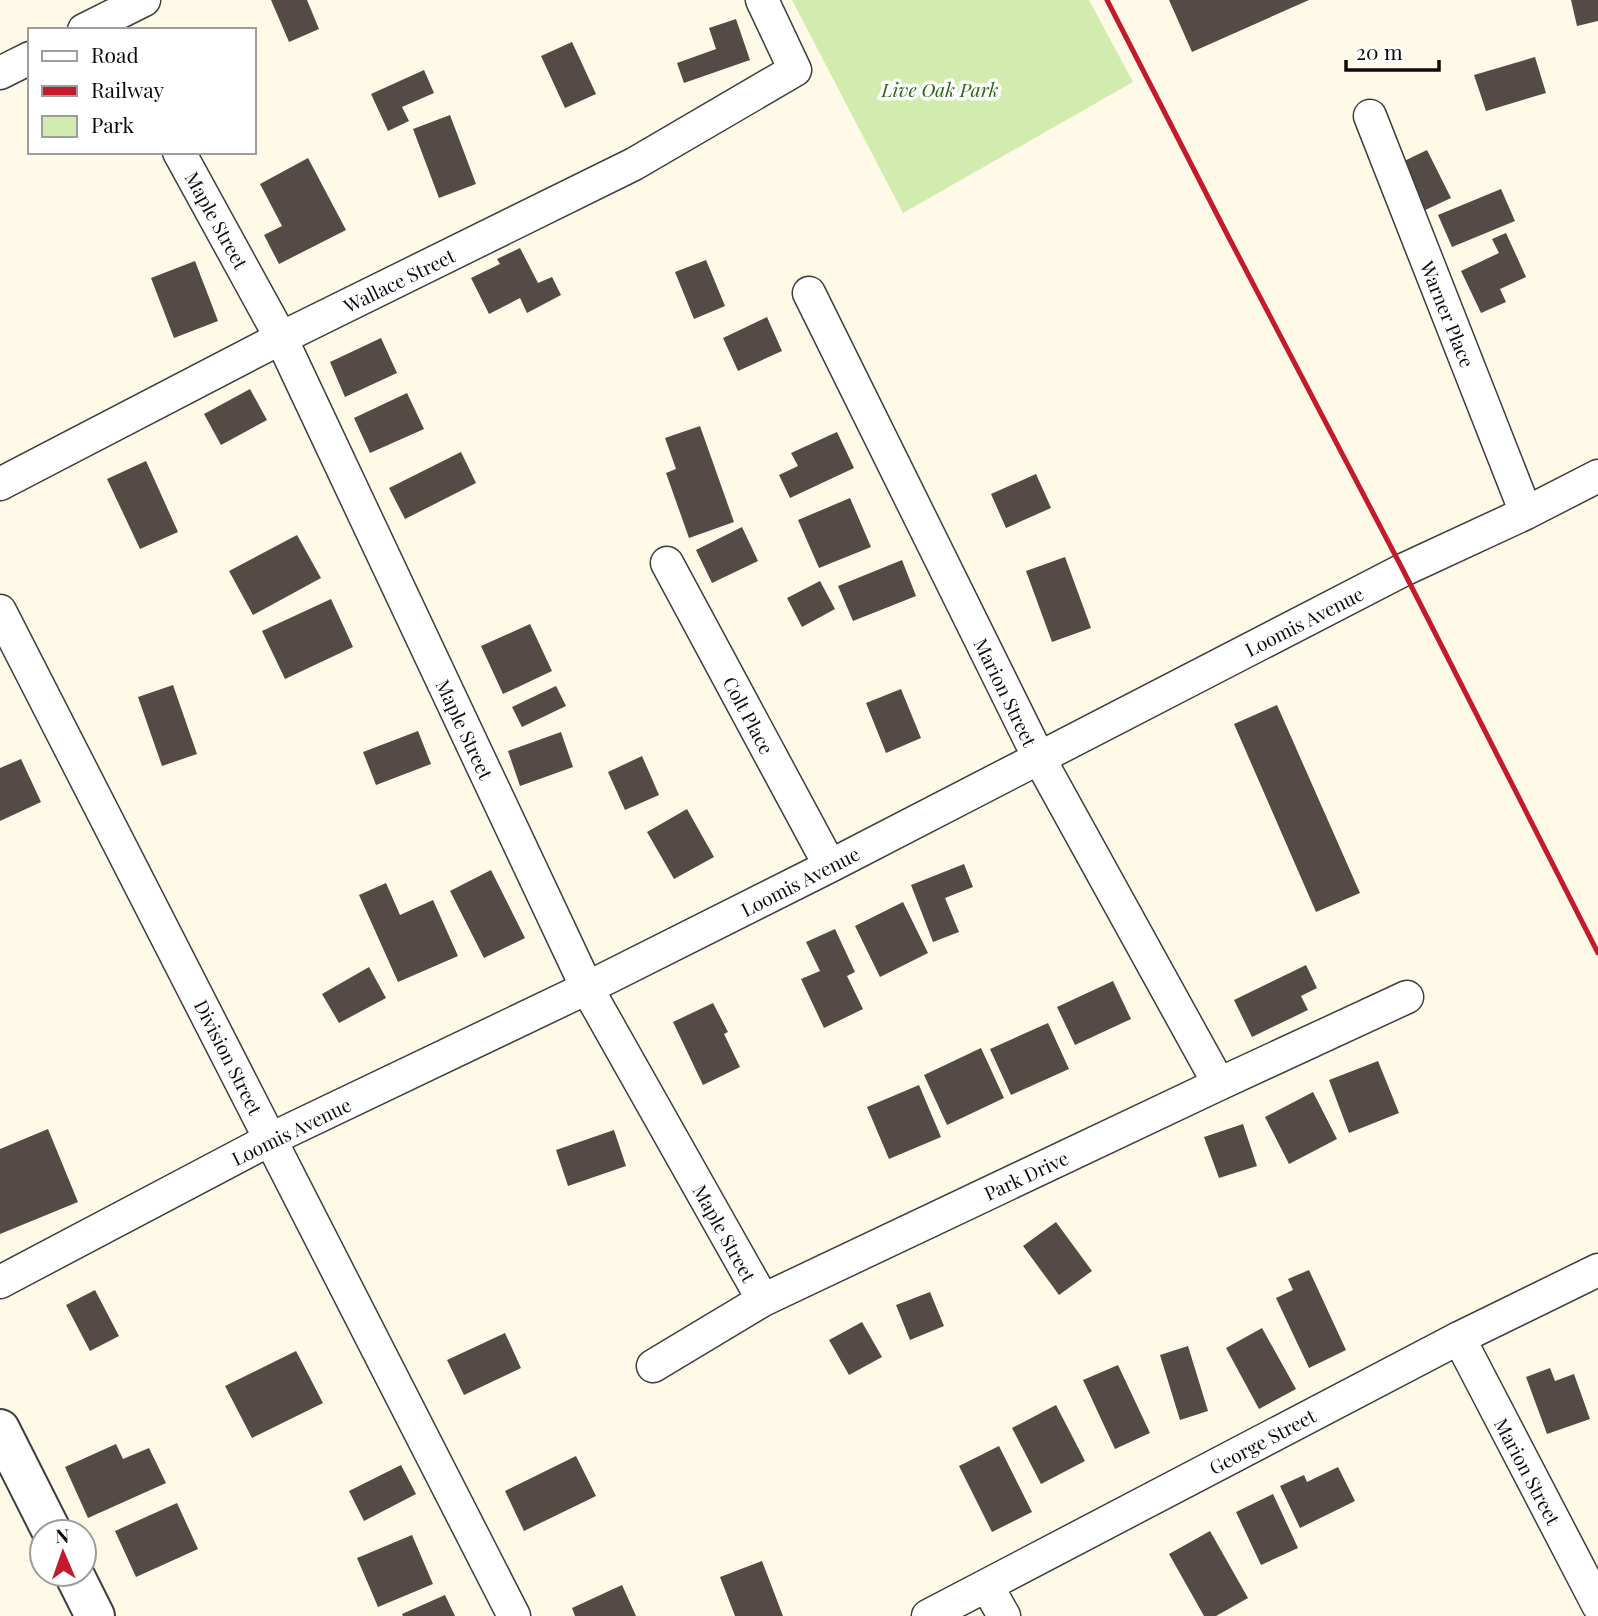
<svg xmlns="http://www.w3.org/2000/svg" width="1598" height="1616" viewBox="0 0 1598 1616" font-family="'Playfair Display',serif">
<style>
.green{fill:#d2ecb0}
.building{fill:#544b46}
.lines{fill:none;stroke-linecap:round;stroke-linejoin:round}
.minor-casing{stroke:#3e3e3e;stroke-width:35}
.tertiary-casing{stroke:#3e3e3e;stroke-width:42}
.minor{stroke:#fff;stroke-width:32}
.tertiary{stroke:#fff;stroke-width:38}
.rail{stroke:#c31a2c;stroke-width:5}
.labels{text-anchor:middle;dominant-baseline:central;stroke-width:7;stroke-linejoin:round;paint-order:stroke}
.park-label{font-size:19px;font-style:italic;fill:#2c6617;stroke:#fff}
.street-label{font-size:19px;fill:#0b0b0b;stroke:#fff}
</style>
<rect width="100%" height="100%" fill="#fff9e8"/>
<!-- green -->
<path class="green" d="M792,0H1089L1133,82L903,213Z"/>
<!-- building -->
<path class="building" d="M271,0H307L319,29L289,42Z
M1169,0H1309L1192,52Z
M1571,0H1598V21L1577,26Z
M736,19L750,60L684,83L677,63L716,49L709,28Z
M572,42L596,94L565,108L541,56Z
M1535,57L1546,93L1486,111L1474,75Z
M424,70L434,93L402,107L409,121L388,131L371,94Z
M450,115L476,184L439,198L413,129Z
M1427,150L1451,198L1421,212L1398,164Z
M308,158L346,230L279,264L264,235L282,226L260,184Z
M1501,189L1515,221L1452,247L1438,215Z
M1506,233L1526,277L1500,289L1506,302L1481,313L1461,271L1499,253L1492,239Z
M520,248L538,283L552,277L561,295L527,313L520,298L489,314L471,278L500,264L497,259Z
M706,260L725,306L694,319L675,272Z
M195,261L218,321L174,338L151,278Z
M767,317L782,351L738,371L723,338Z
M381,338L397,373L345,397L330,362Z
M250,389L267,420L221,445L204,414Z
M407,393L424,429L370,453L354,418Z
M700,426L734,522L689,538L666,473L676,469L665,438Z
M837,432L854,468L790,498L779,475L798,466L791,453Z
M461,452L476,483L405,519L389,488Z
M146,461L178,532L140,549L107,479Z
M1036,474L1051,508L1006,528L991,494Z
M850,498L871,547L819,568L798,520Z
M742,527L758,561L712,583L696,550Z
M297,535L321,578L253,615L229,571Z
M1065,557L1091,628L1052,642L1026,571Z
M902,560L916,596L853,621L838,586Z
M820,581L835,609L802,627L787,598Z
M331,599L353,647L285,679L262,631Z
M530,624L552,671L503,694L481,646Z
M173,685L197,754L162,766L138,697Z
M556,686L566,706L522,727L512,707Z
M901,689L921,738L886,753L866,703Z
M1277,705L1360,893L1316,912L1234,724Z
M418,731L431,764L376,785L363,752Z
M561,732L573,767L520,786L508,751Z
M642,756L659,795L625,810L608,772Z
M21,759L41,802L0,821V768Z
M687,809L714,857L674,879L647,832Z
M964,864L973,887L945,898L959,932L933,942L911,885Z
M491,870L525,938L484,958L450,891Z
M386,883L400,915L433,900L458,956L398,982L359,895Z
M903,902L928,953L880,977L855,926Z
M835,929L855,972L847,976L863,1009L824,1028L801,979L820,971L806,942Z
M1306,965L1317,988L1301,996L1308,1010L1252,1037L1234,1000Z
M369,967L386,998L339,1023L322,994Z
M1113,981L1131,1019L1075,1045L1057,1007Z
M713,1003L728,1032L724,1034L740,1067L703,1085L673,1022Z
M1048,1023L1069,1069L1011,1095L990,1049Z
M981,1048L1004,1098L947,1125L924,1075Z
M1378,1061L1399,1113L1349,1133L1329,1080Z
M919,1085L941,1137L889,1159L867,1107Z
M1313,1092L1337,1139L1289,1164L1265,1117Z
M1243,1124L1257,1166L1219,1178L1204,1137Z
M48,1129L78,1202L0,1234V1149Z
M614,1130L626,1166L568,1186L556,1150Z
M1056,1222L1092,1271L1059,1295L1023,1246Z
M1309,1270L1346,1350L1309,1368L1276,1298L1293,1290L1288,1279Z
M95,1290L119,1336L90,1351L66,1305Z
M930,1292L944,1326L910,1340L896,1305Z
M862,1322L882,1357L849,1375L829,1340Z
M1262,1328L1296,1389L1259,1409L1226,1348Z
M505,1333L521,1368L464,1395L447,1360Z
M1188,1346L1208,1411L1180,1420L1160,1355Z
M296,1351L323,1403L252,1438L225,1386Z
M1118,1365L1150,1433L1115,1449L1083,1380Z
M1550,1368L1555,1381L1574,1374L1590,1419L1547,1434L1526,1377Z
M1056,1405L1085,1461L1041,1484L1012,1428Z
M116,1444L123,1459L149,1448L166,1483L88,1518L65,1467Z
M999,1446L1032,1512L992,1532L959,1466Z
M576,1456L596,1496L524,1531L505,1491Z
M401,1465L416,1494L364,1521L349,1491Z
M1338,1467L1355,1501L1300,1528L1280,1486L1304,1475L1307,1482Z
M1273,1494L1298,1548L1261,1565L1236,1512Z
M177,1503L198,1549L136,1577L115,1531Z
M1210,1531L1248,1598L1216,1616H1204L1169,1554Z
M412,1535L433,1584L378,1607L357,1558Z
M762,1561L783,1616H735L720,1577Z
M622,1585L636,1616H575L572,1608Z
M445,1595L455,1616H403L402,1614Z"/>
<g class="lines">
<defs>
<path id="minor" d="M84,30L144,0
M0,73L30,58
M1370,116L1526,513
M179,152L281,338L587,988L763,1300
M809,293L1039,758L1219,1084
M0,484L281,338L634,164L795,70L762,0
M667,563L830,866
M0,611L514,1616
M0,1282L271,1139L587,988L830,866L1403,570L1526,513L1598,476
M1459,1338L1598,1605
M653,1366L763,1300L1219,1084L1407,997
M987,1586L1004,1616
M928,1616L1459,1338L1598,1270"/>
<path id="tertiary" d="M0,1429L52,1532
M74,1574L95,1616"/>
</defs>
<!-- minor casing -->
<use href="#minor" class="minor-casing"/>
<!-- tertiary casing -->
<use href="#tertiary" class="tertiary-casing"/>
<!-- minor -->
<use href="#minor" class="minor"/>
<!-- tertiary -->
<use href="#tertiary" class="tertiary"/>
<!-- rail -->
<path class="rail" d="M1107,0L1228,236L1403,570L1598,953"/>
</g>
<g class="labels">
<!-- park labels -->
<g class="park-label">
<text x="940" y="89">Live Oak Park</text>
</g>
<!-- street labels -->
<g class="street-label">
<text transform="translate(217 220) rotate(61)">Maple Street</text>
<text transform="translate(399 280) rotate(-26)">Wallace Street</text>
<text transform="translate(1448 314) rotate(68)">Warner Place</text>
<text transform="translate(1304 621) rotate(-27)">Loomis Avenue</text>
<text transform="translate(1006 692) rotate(64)">Marion Street</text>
<text transform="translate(749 715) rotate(62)">Colt Place</text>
<text transform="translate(465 729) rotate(65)">Maple Street</text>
<text transform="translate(800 881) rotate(-27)">Loomis Avenue</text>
<text transform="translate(229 1057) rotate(63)">Division Street</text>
<text transform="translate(291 1131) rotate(-26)">Loomis Avenue</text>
<text transform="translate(1026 1175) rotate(-25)">Park Drive</text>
<text transform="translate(725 1233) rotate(61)">Maple Street</text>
<text transform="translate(1262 1441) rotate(-28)">George Street</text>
<text transform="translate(1528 1471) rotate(62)">Marion Street</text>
</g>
</g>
<!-- legend -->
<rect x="28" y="28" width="228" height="126" fill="#ffffff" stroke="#9d9d9d" stroke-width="2"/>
<rect x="42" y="51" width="35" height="10" fill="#ffffff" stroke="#9d9d9d" stroke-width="2"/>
<text x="91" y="63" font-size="21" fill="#0b0b0b">Road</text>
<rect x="42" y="86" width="35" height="10" fill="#c31a2c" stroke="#9d9d9d" stroke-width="2"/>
<text x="91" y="98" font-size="21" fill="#0b0b0b">Railway</text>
<rect x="42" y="116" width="35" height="21" fill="#d2ecb0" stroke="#9d9d9d" stroke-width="2"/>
<text x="91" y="133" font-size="21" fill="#0b0b0b">Park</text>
<!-- north arrow -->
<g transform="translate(63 1553) rotate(358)"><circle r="33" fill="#ffffff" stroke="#9d9d9d" stroke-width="2"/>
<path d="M0-5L12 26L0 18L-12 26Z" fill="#c31a2c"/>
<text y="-10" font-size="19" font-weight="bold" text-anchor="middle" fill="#0b0b0b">N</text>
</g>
<!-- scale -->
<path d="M1346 60v10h93v-10" fill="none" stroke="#0b0b0b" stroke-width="3.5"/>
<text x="1356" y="60" font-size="21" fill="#0b0b0b" stroke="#ffffff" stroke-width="5" paint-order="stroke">20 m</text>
</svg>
